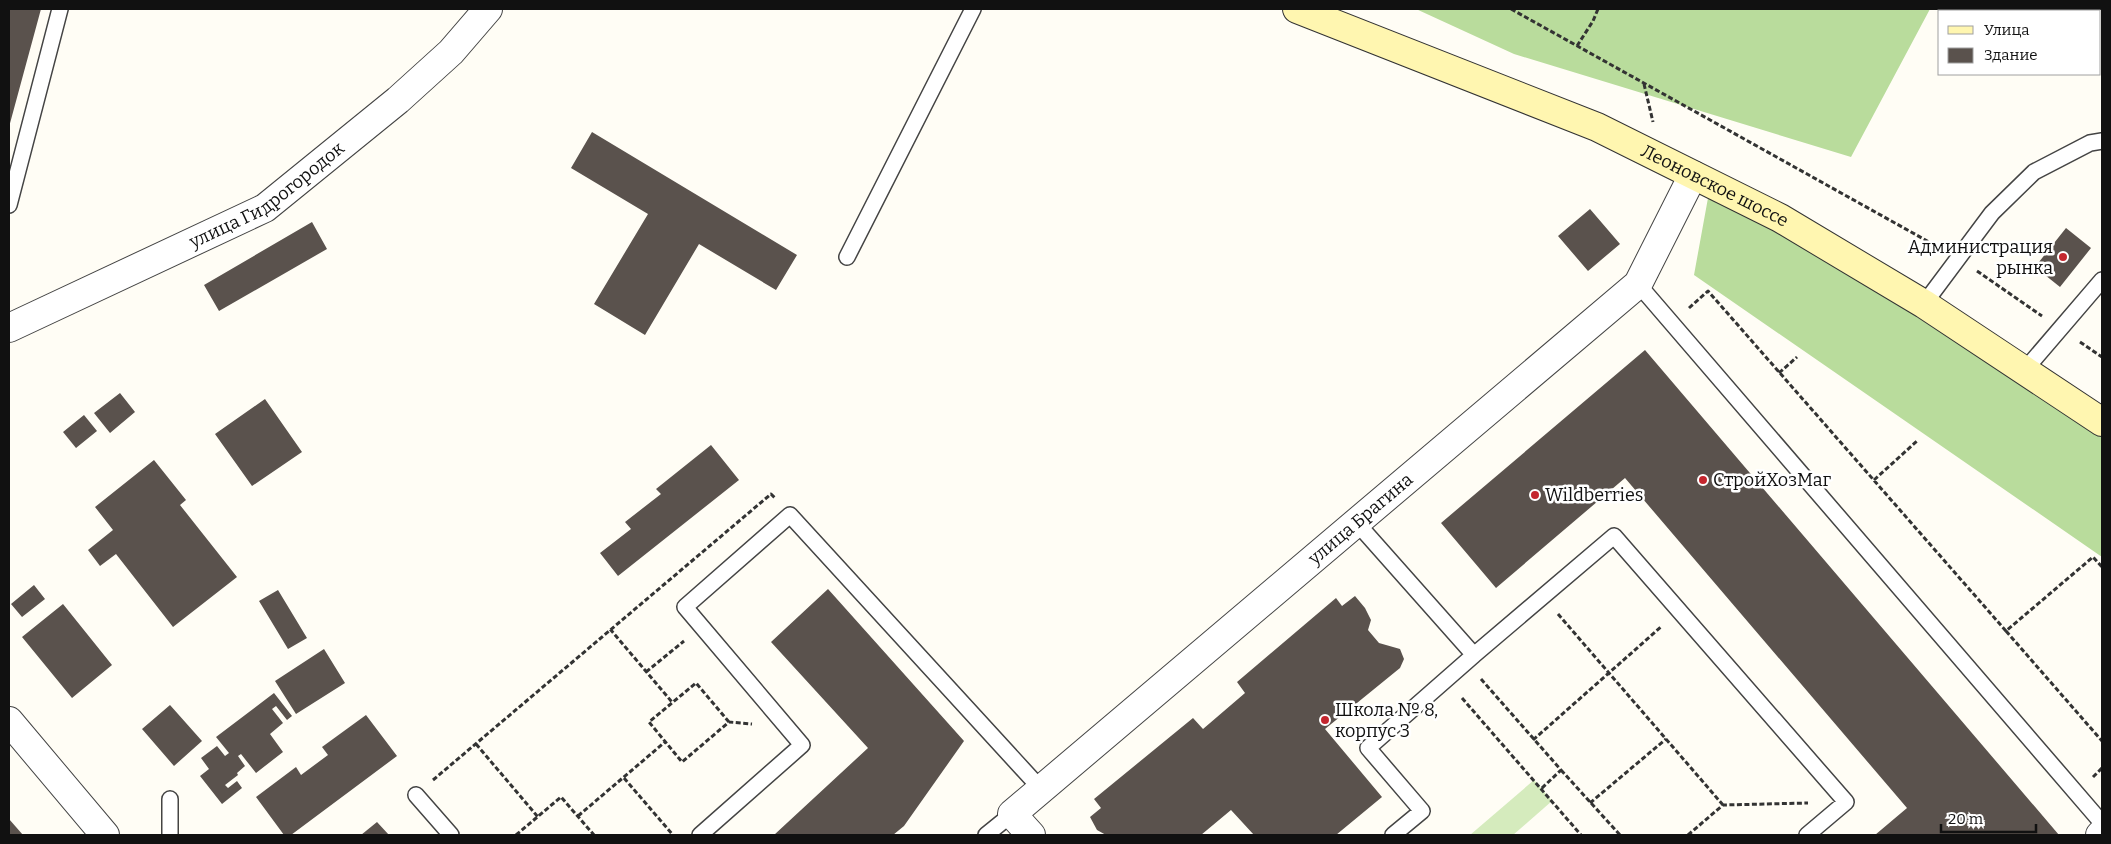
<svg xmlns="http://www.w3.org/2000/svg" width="2111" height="844" viewBox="0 0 2111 844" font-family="Bitter,serif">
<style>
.green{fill:#d5ebbd}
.forest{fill:#b9dc9c}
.building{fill:#5a524d}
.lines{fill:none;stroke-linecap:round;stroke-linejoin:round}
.lane-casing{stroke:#444;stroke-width:18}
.street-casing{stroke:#444;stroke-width:30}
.secondary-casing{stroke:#333;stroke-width:30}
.path{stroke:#333;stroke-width:3;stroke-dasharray:5 2.5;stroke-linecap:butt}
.lane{stroke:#fff;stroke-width:15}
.street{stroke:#fff;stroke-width:28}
.secondary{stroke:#fff6b0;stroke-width:28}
.poi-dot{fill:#c4262e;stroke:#fff;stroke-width:2}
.labels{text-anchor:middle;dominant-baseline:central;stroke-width:5;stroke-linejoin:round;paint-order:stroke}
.street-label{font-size:18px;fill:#111;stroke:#fff}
.poi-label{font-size:18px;fill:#111;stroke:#fff;text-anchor:start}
</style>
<rect width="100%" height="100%" fill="#fffdf5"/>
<!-- green -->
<path class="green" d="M1534,780L1552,801L1513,835H1470Z"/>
<!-- forest -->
<path class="forest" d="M1416,9H1930L1851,157L1514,54Z
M1708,198L1820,254L2102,437V557L1694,275Z"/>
<!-- building -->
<path class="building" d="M9,9H41L9,127Z
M592,132L797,255L776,290L699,244L645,335L594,304L648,214L571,168Z
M1590,209L1620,244L1588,271L1558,236Z
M312,222L327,249L219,311L204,285Z
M2066,228L2091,248L2060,287L2035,267Z
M1645,350L2059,835H1875L1907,808L1625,478L1496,588L1441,523Z
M120,393L135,412L110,433L94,413Z
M265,399L302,452L252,486L215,434Z
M84,415L97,431L76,448L63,432Z
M711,445L739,480L618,576L600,553L631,529L625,522L661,494L656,489Z
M154,460L186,500L180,505L237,577L173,627L116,554L100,566L88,550L113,530L95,507Z
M34,585L45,599L22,617L11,604Z
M828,589L964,741L904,826L893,835H774L868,748L771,642Z
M278,590L307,638L288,649L259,601Z
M1355,596L1365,608L1371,620L1368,630L1379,643L1400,649L1404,659L1400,668L1325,729L1382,797L1336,835H1254L1231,810L1201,835L1122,834L1106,835L1097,830L1090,817L1101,808L1094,799L1193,718L1203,729L1245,693L1237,682L1336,598L1342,606Z
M63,604L112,665L72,698L22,637Z
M324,649L345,683L296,714L275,681Z
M274,693L292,716L287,720L276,706L272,709L283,723L270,734L283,752L256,773L241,754L238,756L245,766L237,773L238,775L225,785L228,788L237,781L242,788L222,804L200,776L209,769L201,758L217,746L225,756L229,753L216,737Z
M170,705L202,741L174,766L142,729Z
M366,715L397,756L291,835H284L256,797L296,767L301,775L328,755L322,747Z
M9,819L23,835H9Z
M377,822L389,835H361Z"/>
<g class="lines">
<defs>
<path id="lane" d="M9,205L60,9
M847,257L973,9
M1638,284L2102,823
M1924,304L1992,213L2034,172L2090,143L2102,141
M2024,371L2102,280
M1356,522L1474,655L1614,536L1846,802L1807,835
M416,795L451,835
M170,799V835
M700,835L802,745L685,607L790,515L1041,789
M986,835L1012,814
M1393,835L1422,811L1368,748L1474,655"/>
<g id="street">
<path id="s1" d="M9,328L265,208L398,100L451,52L488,9"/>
<path d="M9,721L105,835"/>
<path id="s2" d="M1031,835L1012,814L1638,284L1693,175"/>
<path d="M2100,835L2102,833"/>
</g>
<g id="secondary">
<path id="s3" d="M1297,9L1597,127L1780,218L1924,304L2102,422"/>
</g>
</defs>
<!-- lane casing -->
<use href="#lane" class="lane-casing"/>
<!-- street casing -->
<use href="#street" class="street-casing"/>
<!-- secondary casing -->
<use href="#secondary" class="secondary-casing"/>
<!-- path -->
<path class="path" d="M1511,9L1938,247
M1577,46L1593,21L1598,9
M1644,84L1653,122
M1977,271L2042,316
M1689,308L1708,291L2006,631L2093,557L2102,567
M2080,342L2102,357
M1779,373L1797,357
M1874,480L1917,441
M1558,614L1723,805
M610,629L672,702
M2006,631L2102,741
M646,672L684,641
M1481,679L1561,770L1541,789
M1462,698L1581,835
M729,722L696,683L649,722L682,762L729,722L752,724
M1533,740L1662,626
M476,744L538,817
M1561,770L1620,835
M2093,777L2102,768
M624,778L673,835
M433,780L771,494L775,498
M1590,803L1666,739
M578,816L665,742
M516,835L561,797L594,835
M1688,835L1723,805L1808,803"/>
<!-- lane -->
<use href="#lane" class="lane"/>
<!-- street -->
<use href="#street" class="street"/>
<!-- secondary -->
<use href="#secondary" class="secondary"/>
</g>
<!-- markers -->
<g class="poi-dot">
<circle cx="2063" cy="257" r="5"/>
<circle cx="1703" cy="480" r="5"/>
<circle cx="1535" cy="495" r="5"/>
<circle cx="1325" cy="720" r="5"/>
</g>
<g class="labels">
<!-- street labels -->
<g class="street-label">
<text stroke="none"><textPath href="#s3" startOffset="454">Леоновское шоссе</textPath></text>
<text stroke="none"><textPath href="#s1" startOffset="291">улица Гидрогородок</textPath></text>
<text stroke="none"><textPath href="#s2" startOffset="485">улица Брагина</textPath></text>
</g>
<!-- poi labels -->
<g class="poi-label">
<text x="2053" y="247" text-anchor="end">Администрация<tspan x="2053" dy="21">рынка</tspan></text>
<text x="1713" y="480">СтройХозМаг</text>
<text x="1545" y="495">Wildberries</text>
<text x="1335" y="710">Школа № 8,<tspan x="1335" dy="21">корпус 3</tspan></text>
</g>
</g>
<!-- border -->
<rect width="2111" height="844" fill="none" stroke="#111111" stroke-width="20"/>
<!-- legend -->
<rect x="1938" y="10" width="162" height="65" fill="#ffffff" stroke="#a0a0a0"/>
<rect x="1948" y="26" width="25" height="8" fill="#fff6b0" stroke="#a0a0a0"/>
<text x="1984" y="35" font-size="15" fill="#111111">Улица</text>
<rect x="1948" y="48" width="25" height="15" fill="#5a524d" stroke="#a0a0a0"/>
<text x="1984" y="60" font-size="15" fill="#111111">Здание</text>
<!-- scale -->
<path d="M1941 824v8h95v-8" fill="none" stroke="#111111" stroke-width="2.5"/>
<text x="1948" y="824" font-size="15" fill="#111111" stroke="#ffffff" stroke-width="4" paint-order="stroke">20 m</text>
</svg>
